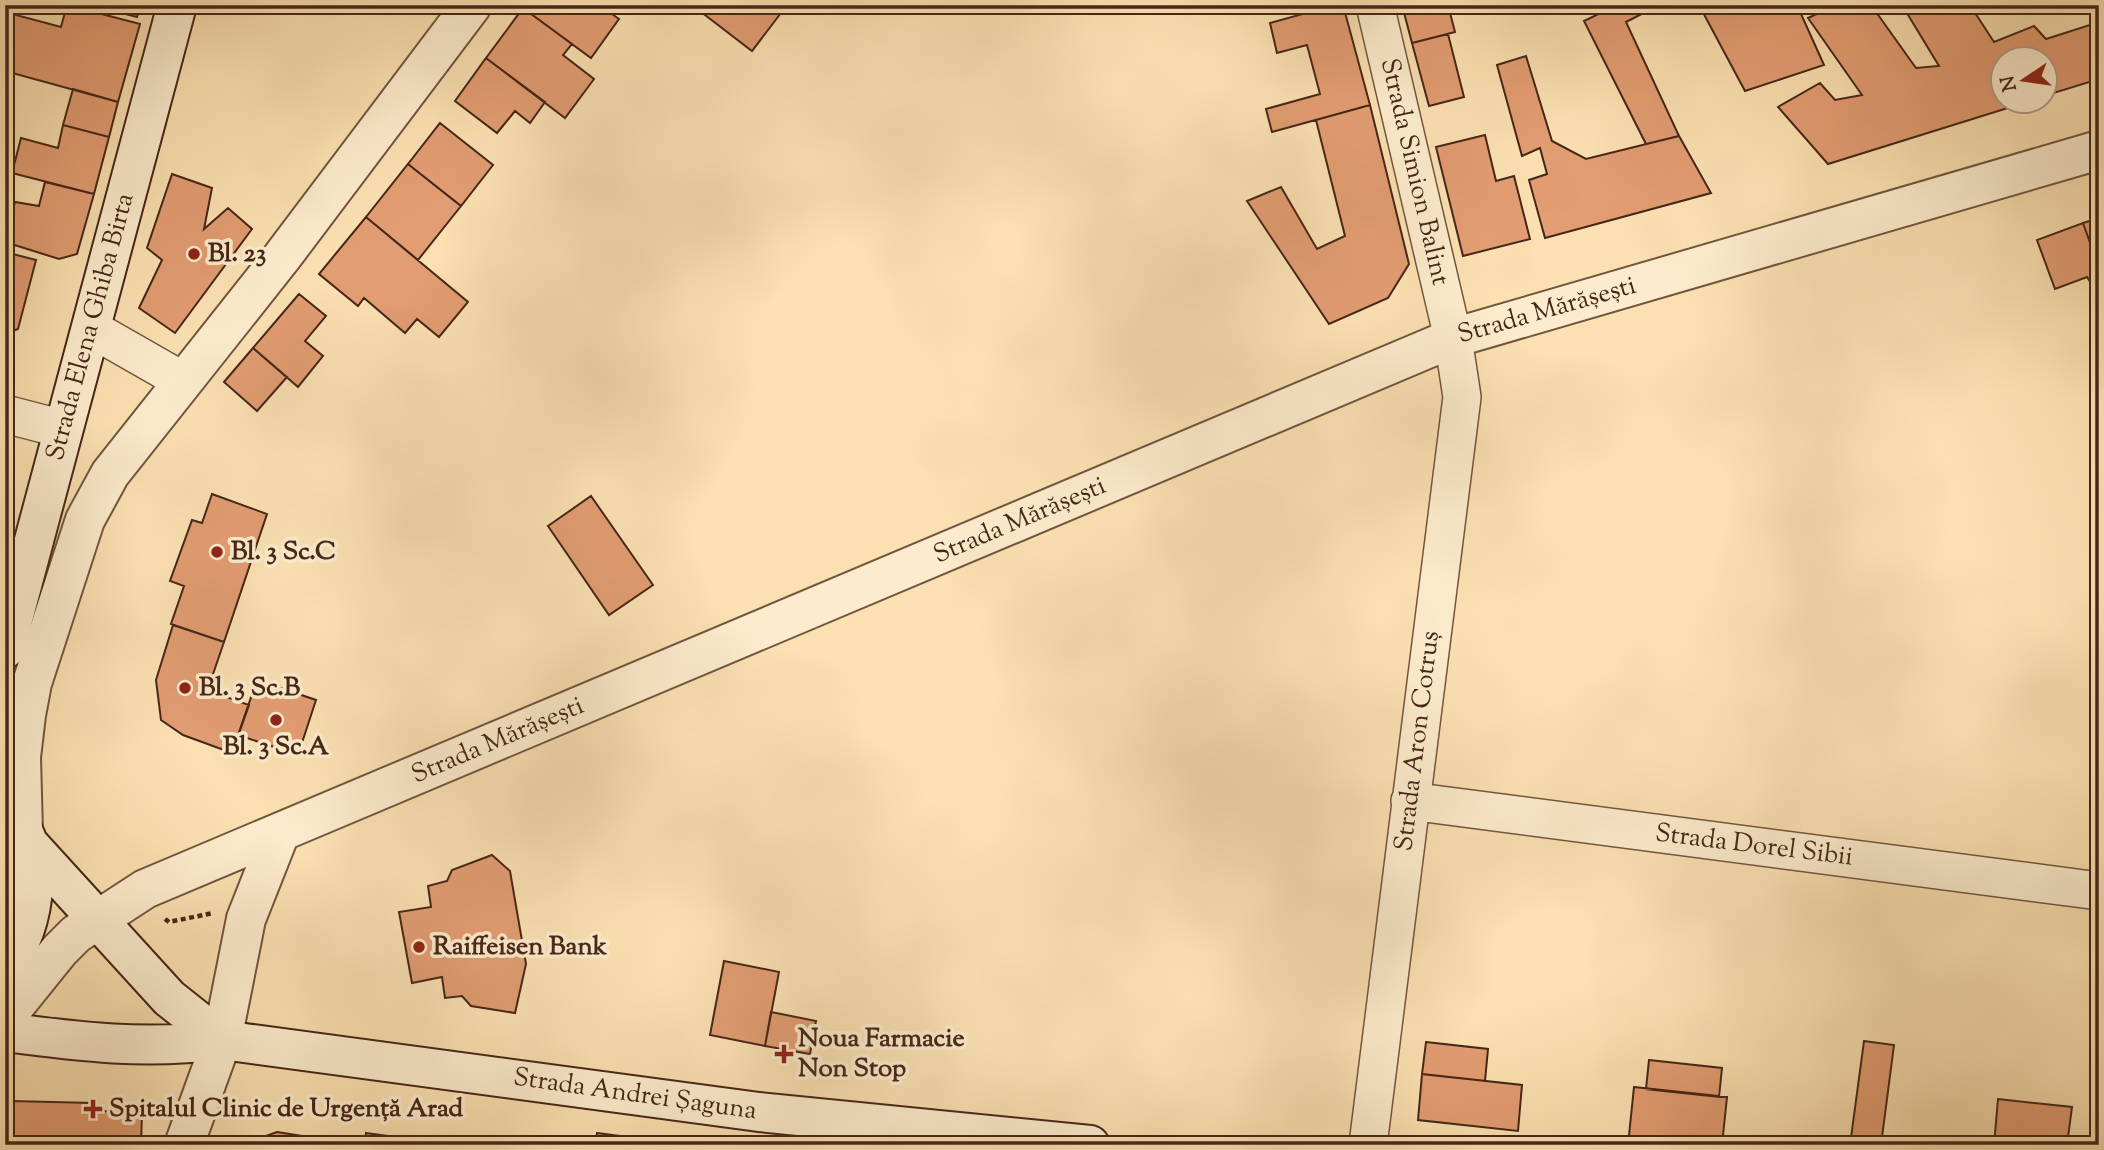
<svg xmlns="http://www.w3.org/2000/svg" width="2104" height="1150" viewBox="0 0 2104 1150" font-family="'Sorts Mill Goudy',serif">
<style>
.green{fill:#c1c28a;stroke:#847452;stroke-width:2}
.building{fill:#e29d72;stroke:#462619;stroke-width:2}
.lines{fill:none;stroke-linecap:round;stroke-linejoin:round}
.minor-casing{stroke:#73553f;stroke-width:40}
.tertiary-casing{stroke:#73553f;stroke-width:42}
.secondary-casing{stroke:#462619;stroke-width:42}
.path{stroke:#462619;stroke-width:4.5;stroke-dasharray:5 3.5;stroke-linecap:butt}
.minor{stroke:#fceccd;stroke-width:37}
.tertiary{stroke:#fceccd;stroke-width:38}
.secondary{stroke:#fceccd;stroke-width:38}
.poi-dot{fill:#8f2418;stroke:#fceccd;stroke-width:2.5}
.labels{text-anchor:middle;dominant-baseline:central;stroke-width:7;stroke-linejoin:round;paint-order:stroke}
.street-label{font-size:26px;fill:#462619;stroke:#fceccd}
.poi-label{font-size:26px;font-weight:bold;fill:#462619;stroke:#fceccd;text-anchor:start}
</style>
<rect width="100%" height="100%" fill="#fbe1b2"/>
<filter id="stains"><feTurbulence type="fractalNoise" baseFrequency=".00286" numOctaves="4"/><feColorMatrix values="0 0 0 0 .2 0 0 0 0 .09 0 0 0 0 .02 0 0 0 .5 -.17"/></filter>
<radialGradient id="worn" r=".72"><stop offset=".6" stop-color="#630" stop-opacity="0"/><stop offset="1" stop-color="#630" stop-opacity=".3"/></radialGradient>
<!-- green -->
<path class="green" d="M5,848C18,872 12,895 5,920Z"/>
<!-- building -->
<path class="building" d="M67,5L140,24L118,102L5,71L7,55H5V12L61,27Z
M91,5H141L137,17Z
M525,5H599L619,19L591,58L523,8Z
M692,5H787L752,51Z
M1335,5H1343L1370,105L1272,132L1266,109L1320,94L1307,45L1277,53L1270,23Z
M1402,5H1448L1455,32L1412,43Z
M1612,5H1659L1626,22L1679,136L1646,144L1584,21L1613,7Z
M1699,5H1797L1824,65L1745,91Z
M1836,5H1871L1916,68L1939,66L1902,5H1970L1994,42L2034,26L2046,39L2099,22V79L2044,96V60H2002V102H2027L1828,164L1778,107L1820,83L1835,100L1862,95L1808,18Z
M523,8L572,44L563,55L594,79L565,118L486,58Z
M1448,34L1464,97L1429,106L1412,43Z
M1526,56L1552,141L1586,159L1679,136L1711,193L1545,238L1529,180L1547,174L1540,148L1522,156L1497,65Z
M486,58L545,102L530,123L515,111L497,133L455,101Z
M73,89L118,102L109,137L63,125Z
M1370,105L1409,264L1388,298L1329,324L1247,201L1281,187L1317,249L1345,236L1316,120Z
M440,123L493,165L461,206L408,164Z
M63,125L109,137L94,194L12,173L21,138L58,148Z
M1485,135L1496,181L1514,176L1530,239L1463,256L1436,147Z
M408,164L461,206L418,260L366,217Z
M172,174L212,188L204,229L228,208L252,229L175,333L139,308L162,260L147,248Z
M45,182L94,194L77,254L59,259L5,242L15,202L39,206Z
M366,217L468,302L439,337L417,319L405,333L364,298L358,306L319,274Z
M2099,218V268L2083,223Z
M2083,223L2099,268V296L2087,277L2055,289L2037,240Z
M5,252L36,260L18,329L5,334Z
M299,294L326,316L305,341L323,356L298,387L253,348Z
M253,348L287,377L257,411L224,382Z
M212,494L267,514L224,642L171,624L184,586L170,581L192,520L202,523Z
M591,496L653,585L609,615L548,526Z
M173,625L224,642L210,683L215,693L249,705L232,753L183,735L161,720L156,680Z
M257,680L316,700L298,755L238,735Z
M492,855L510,871L526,964L515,1013L471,1006L462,996L445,998L442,977L412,983L399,912L431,907L428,886L447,881L452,870Z
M724,961L779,972L765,1046L710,1035Z
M771,1012L816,1021L810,1054L765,1046Z
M1864,1041L1894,1045L1881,1145H1850Z
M1426,1042L1488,1049L1485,1081L1422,1074Z
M1649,1060L1722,1068L1719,1097L1646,1089Z
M1422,1074L1522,1085L1518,1131L1418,1120Z
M1634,1087L1727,1097L1722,1145H1628Z
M1998,1099L2072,1107L2067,1145H1994Z
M11,1101L93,1103L94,1111L142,1112L141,1145H5V1106H8Z
M277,1132L328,1140L327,1145H241Z
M366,1133L433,1142L432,1145H327L328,1140L365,1143Z
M597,1133L675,1143L674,1145H595Z"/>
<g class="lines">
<defs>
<path id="minor" d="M92,329L183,381
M5,414L63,429
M1410,801L2099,891
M1368,1145L1462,397L1453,338L1375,5"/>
<path id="tertiary" d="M23,832L21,757L26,715L32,683L85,520L110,474L282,257L472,5
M5,1018L59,951L76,934L145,889L1453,338L2099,150
M184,1145L222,1040L246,919L280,833"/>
<path id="secondary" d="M5,649L177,5
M5,808C48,843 37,928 5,966
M26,841L169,998L222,1040
M5,1032C81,1042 145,1050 222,1040L759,1112L1090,1145"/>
</defs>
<!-- minor casing -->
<use href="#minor" class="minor-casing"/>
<!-- tertiary casing -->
<use href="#tertiary" class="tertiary-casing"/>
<!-- secondary casing -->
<use href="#secondary" class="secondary-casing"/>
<!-- path -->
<path class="path" d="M165,919L169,922L213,913"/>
<!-- minor -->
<use href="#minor" class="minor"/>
<!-- tertiary -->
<use href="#tertiary" class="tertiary"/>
<!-- secondary -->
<use href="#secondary" class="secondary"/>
</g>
<!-- markers -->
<g class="poi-dot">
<circle cx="194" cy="254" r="7"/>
<circle cx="217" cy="552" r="7"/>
<circle cx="185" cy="688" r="7"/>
<circle cx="276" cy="720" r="7"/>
<circle cx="419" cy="947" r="7"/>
<path d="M780.5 1043.5h7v7h7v7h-7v7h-7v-7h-7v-7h7z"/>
<path d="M89.5 1098.5h7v7h7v7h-7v7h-7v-7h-7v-7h7z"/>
</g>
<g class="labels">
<!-- street labels -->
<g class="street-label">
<text transform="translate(1414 172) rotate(77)">Strada Simion Balint</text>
<text transform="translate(1547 311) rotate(-16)">Strada Mărășești</text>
<text transform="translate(91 327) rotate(-75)">Strada Elena Ghiba Birta</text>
<text transform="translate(1020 521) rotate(-23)">Strada Mărășești</text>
<text transform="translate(498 741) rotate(-23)">Strada Mărășești</text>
<text transform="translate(1418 741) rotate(-83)">Strada Aron Cotruș</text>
<text transform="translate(1754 846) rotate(7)">Strada Dorel Sibii</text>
<text transform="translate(635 1095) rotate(8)">Strada Andrei Șaguna</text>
</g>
<!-- poi labels -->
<g class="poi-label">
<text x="208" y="254">Bl. 23</text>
<text x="231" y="552">Bl. 3 Sc.C</text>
<text x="199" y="688">Bl. 3 Sc.B</text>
<text x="276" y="747" text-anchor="middle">Bl. 3 Sc.A</text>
<text x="433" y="947">Raiffeisen Bank</text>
<text x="798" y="1039">Noua Farmacie<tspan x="798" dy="30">Non Stop</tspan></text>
<text x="109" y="1109">Spitalul Clinic de Urgență Arad</text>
</g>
</g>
<!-- margin -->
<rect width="2104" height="1150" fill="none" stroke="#fbe1b2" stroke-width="28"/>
<rect x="7" y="7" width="2090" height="1136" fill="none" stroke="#462619" stroke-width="3.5"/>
<rect x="14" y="14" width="2076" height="1122" fill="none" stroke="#462619" stroke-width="2"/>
<!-- north arrow -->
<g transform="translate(2024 80) rotate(257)"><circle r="33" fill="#fceccd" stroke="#b39d85" stroke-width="2"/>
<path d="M0-5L12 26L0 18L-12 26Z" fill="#8f2418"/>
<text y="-10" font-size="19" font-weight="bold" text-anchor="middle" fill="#462619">N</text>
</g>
<rect width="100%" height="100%" filter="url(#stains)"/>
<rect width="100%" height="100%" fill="url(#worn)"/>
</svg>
